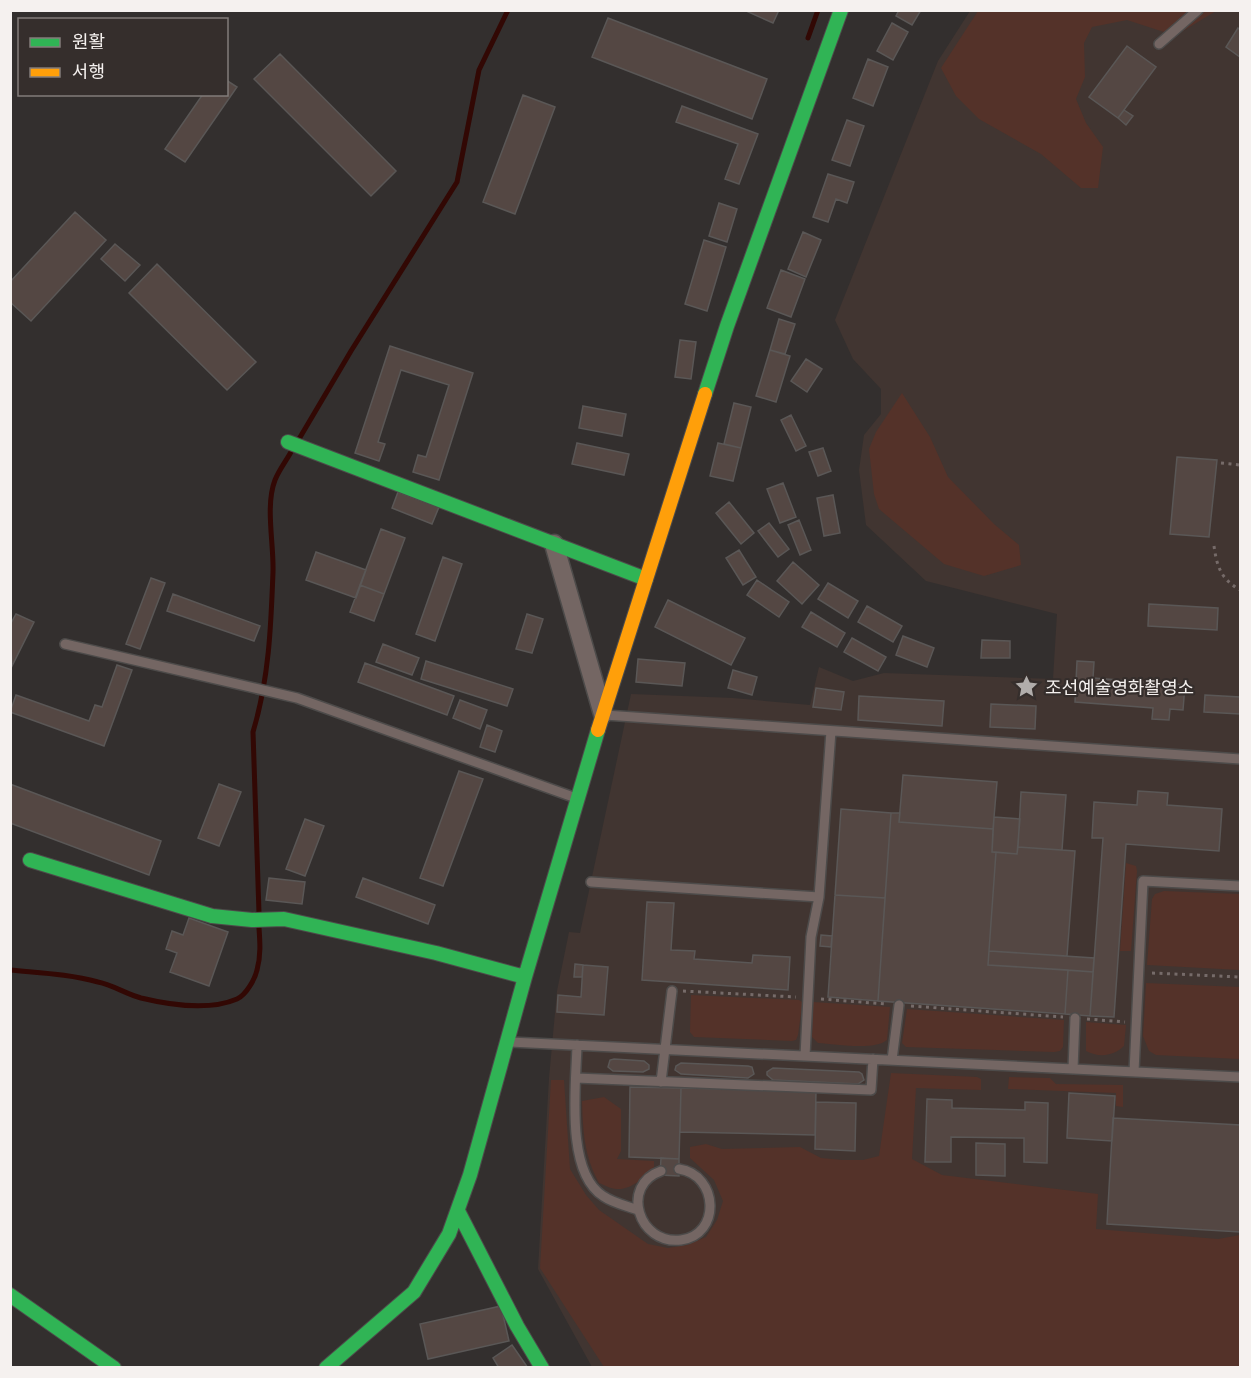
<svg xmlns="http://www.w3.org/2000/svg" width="1251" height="1378" viewBox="0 0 1251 1378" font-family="Raleway,'Noto Sans KR',sans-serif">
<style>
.built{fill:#413531}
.green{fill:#543229}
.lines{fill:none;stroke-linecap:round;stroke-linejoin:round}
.stream{stroke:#320804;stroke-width:5}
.building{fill:#544743;stroke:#5a5756;stroke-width:1.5}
.lane-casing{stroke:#4d4b4a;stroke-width:12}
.street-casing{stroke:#4d4b4a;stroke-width:21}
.fast-casing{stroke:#4d4b4a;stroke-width:16}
.slow-casing{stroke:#4d4b4a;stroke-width:16}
.path{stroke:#766b69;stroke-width:3;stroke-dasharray:3 4.5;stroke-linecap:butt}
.lane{stroke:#746663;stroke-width:9}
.street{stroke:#746663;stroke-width:18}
.fast{stroke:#30b455;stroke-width:14}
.slow{stroke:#ff9f0a;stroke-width:14}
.labels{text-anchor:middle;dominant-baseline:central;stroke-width:4.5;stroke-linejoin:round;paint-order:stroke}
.poi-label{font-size:18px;fill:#f5f1ef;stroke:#352e2c;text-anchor:start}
</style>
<rect width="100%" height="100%" fill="#332f2e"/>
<!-- built -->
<path class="built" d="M970,11H1240V1367H592L538,1269L549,1078L557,991L569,932L580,933L631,694L733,698L810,705L819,667L853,681L884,673L1053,679L1057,614L926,581L866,525L859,470L864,435L881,414V389L853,359L835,320L938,61Z"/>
<!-- green -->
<path class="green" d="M978,11H1216L1183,31L1164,32L1127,20L1092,27L1084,43L1085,77L1076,99L1086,123L1103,147L1098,188H1081L1041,154L979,119L956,96L941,68Z
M902,393L930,437L948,477L994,524L1019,545L1021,565L984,576L944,564L879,509L874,494L869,449L876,432Z
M1126,863L1136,866L1137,871L1131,951H1120Z
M1164,891L1240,894V970L1147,965L1152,899L1155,894Z
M1146,983L1240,987V1059L1156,1055L1149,1051L1143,1036Z
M691,995L799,1000L802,1002V1006L798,1035L796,1040L792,1041L694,1037L690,1032Z
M813,1002L890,1007L887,1040C874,1051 835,1044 818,1043L812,1037Z
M907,1009L1064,1020L1063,1047L1060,1051L1054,1052L906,1047L902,1043Z
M1086,1022L1126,1025L1124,1046C1114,1056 1099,1058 1086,1051Z
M891,1073L977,1077L981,1079V1090L916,1088L912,1159L942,1175L1098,1194L1096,1229L1218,1239L1240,1235V1367H604L540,1268L551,1080H564L570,1169L586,1195L599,1210L648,1244L668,1248L687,1245L706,1237L717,1220L723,1201L714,1180L690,1158V1147L706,1144L722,1149L800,1147L821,1158L842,1160H863L879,1156Z
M1009,1077L1050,1078L1056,1084L1123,1085V1107L1116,1106V1093L1008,1089Z
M604,1097L621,1109V1151L617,1159L654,1161V1167C645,1177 631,1190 617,1189C611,1189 604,1185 599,1183C584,1155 583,1132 582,1101Z"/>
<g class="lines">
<!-- stream -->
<path class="stream" d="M808,38L818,10
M299,439L351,351L457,182L479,70L508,10
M259,913L253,732C269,679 271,626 273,572C274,544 265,506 275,480C279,470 286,461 291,452
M10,970C40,973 69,974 98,982C113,985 126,994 141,998C170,1005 209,1011 237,999C246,995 255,979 257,970C261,956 260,942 259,928"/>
</g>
<!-- building -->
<path class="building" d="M744,10H779L773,23Z
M899,10H921L912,25L896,16Z
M608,18L767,79L752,119L592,57Z
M892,23L908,32L893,60L877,51Z
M1238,28L1240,30V57L1226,47Z
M1127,46L1156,67L1118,118L1089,97Z
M280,54L396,171L371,196L254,79Z
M868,59L888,67L873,106L853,98Z
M226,80L237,87L185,162L165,149L203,94H226Z
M523,95L555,107L515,214L483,202Z
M682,106L758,134L739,184L725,179L738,144L676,122Z
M1124,110L1133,116L1126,125L1118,118Z
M847,120L864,126L850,166L832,160Z
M828,174L854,182L847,203L836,199L828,222L813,217Z
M719,203L737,209L727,242L709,236Z
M75,212L106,240L31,321L10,302V282Z
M803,232L821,240L806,277L788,269Z
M704,240L726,247L707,311L685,304Z
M115,244L140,265L125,281L101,259Z
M157,264L256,362L227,390L129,293Z
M781,270L805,279L791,317L767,308Z
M779,319L795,324L785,354L770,350Z
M680,340L696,342L691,379L675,377Z
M390,346L473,373L439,480L413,472L418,455L426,457L449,385L401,370L378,442L385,444L379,461L355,453Z
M770,350L790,356L776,402L756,396Z
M806,359L822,369L807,392L791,381Z
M734,403L751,407L741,448L724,444Z
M583,406L626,414L622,436L579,428Z
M791,415L806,446L796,451L781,420Z
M577,443L629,454L624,475L572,464Z
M718,443L741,448L733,481L710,476Z
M823,448L831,471L818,476L809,452Z
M1177,457L1217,460L1209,537L1170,534Z
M783,483L796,517L780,523L767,489Z
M398,492L439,507L432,524L392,508Z
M833,495L840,533L824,536L817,498Z
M729,502L754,533L741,544L716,513Z
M799,520L811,550L800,555L788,525Z
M769,523L789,549L778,557L758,531Z
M381,529L405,538L384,594L360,585Z
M739,550L756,577L743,585L726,558Z
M316,552L366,570L356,598L306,580Z
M443,557L462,564L435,641L416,634Z
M793,562L819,585L802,604L777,581Z
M151,578L165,583L140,649L126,644Z
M757,580L789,602L779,617L747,595Z
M828,583L858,601L848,618L818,599Z
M360,585L384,594L374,621L350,612Z
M173,594L260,626L254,641L167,611Z
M668,600L745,638L731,665L655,627Z
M1149,604L1218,608L1217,630L1148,626Z
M867,606L902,626L893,642L858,622Z
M811,612L845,633L837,647L802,627Z
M16,614L34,622L12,666L10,625Z
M527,614L543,619L532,653L516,649Z
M903,636L934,648L927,667L896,655Z
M852,638L886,657L878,671L844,652Z
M982,640L1010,641V658H981Z
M383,644L419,658L412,675L376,662Z
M638,659L685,663L682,686L636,682Z
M426,661L513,689L507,706L421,679Z
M1077,661L1094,662L1093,678L1185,685L1183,710L1170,709L1169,720L1152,719L1153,708L1075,702Z
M365,663L454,696L447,715L358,682Z
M117,665L132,670L104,746L10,712L16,695L89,721L95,705L102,707Z
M733,670L757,677L752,695L728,688Z
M816,688L844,692L841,710L813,707Z
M1205,695L1240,697V714L1204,712Z
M859,696L944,701L942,726L858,720Z
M460,700L487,710L480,729L453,718Z
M991,704L1036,706L1035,729L990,727Z
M487,725L502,731L495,752L480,747Z
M459,771L483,779L443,886L420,878Z
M903,775L997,782L993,829L899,822Z
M10,784L161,841L149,875L10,823Z
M219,784L241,792L219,846L198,838Z
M1138,791L1168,793L1167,805L1222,809L1219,851L1126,844L1114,1017L1090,1016L1103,838H1092L1094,802L1137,805Z
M1021,792L1066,795L1062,850L1018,847Z
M841,809L891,813L885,898L835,895Z
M891,813H900L899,822L993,829L992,852H996L988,965L1068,970L1065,1014L878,1001Z
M994,817L1020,819L1017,854L992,852Z
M305,819L324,826L305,876L286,869Z
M1018,847L1075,851L1067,956L989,951L996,852L1017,854Z
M269,878L305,882L302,904L266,900Z
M363,878L435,905L428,924L356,897Z
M835,895L885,898L878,1001L828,997Z
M647,902L674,903L671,950L695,951L694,959L752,963L753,955L790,957L788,990L642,980Z
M189,918L228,932L209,986L170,972L177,953L166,949L172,931L183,935Z
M821,935L832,936L831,947L820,946Z
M989,951L1094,958L1093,972L988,965Z
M575,964L583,965L582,977H574Z
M583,965L608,967L604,1015L557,1012L558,995L581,997Z
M1068,970L1093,972L1090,1016L1065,1014Z
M614,1059L644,1061L649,1065V1069L643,1072L613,1071L608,1067L610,1060Z
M681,1063L748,1066L752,1067L754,1074L748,1078L681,1074L675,1070L676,1066Z
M773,1068L859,1072L862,1074L864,1080L858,1084L773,1080L767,1075V1072Z
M630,1087L681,1088L679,1159L629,1157Z
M681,1088L816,1091L815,1135L680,1132Z
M1069,1093L1115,1096L1112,1141L1067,1138Z
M927,1099L952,1100V1108L1025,1110V1102L1048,1103L1047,1163L1024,1162V1138L951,1137V1162H925Z
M816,1102L856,1103L855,1151L815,1149Z
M1113,1118L1240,1125V1232L1107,1224Z
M976,1143L1005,1144V1176L976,1175Z
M661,1158L679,1159V1176L660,1175Z
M501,1306L509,1341L428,1359L420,1324Z
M512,1345L528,1368H499L493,1358Z"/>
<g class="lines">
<defs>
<path id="lane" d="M1159,44L1198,10
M65,644L297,698L576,798
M605,715L1240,759
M591,882L819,897
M510,1042L1240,1077
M577,1045C576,1084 565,1172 603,1196C613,1203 627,1206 638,1210
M805,1056L811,937L819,897L831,731
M892,1060L899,1005
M1073,1069L1075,1018
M1134,1072L1143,881L1240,886
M576,1078L871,1090L873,1059
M661,1082L672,991
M661,1171C620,1185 638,1245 681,1240C721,1235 719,1175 679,1169"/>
<path id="street" d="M554,544L603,714"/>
<path id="fast" d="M705,394L727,326L841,10
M288,442L646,579
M30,860L212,916L252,920L284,919L436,953L525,977
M458,1211L517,1326L542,1368
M10,1295L114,1368
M326,1368L414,1292L449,1234L470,1175L525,977L598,730"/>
<path id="slow" d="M598,730L705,394"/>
</defs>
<!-- lane casing -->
<use href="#lane" class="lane-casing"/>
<!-- street casing -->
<use href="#street" class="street-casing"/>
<!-- fast casing -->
<use href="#fast" class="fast-casing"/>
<!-- slow casing -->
<use href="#slow" class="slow-casing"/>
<!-- path -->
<path class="path" d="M1221,463L1240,465
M1214,546C1217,567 1221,579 1240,590
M1152,973L1240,977
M683,991L796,997
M821,999L886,1004
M911,1006L1063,1017
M1087,1019L1125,1022"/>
<!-- lane -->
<use href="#lane" class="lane"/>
<!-- street -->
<use href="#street" class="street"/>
<!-- fast -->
<use href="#fast" class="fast"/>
<!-- slow -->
<use href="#slow" class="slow"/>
</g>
<!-- icons -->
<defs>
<symbol id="sight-bare" viewBox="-9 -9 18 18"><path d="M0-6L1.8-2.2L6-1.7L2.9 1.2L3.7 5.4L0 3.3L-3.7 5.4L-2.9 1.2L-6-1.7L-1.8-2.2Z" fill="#b1adab" stroke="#352e2c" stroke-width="2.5" paint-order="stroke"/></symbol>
</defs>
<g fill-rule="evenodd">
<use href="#sight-bare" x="1010" y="670" width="33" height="33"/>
</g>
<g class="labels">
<!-- poi labels -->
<g class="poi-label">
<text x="1045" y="687">조선예술영화촬영소</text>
</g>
</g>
<!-- border -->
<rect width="1251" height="1378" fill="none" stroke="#f5f1ef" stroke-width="24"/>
<!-- legend -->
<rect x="18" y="18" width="210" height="78" fill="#352e2c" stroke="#827c7a" stroke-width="1.5"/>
<rect x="30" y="38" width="30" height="9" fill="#30b455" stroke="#827c7a" stroke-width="1.5"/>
<text x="72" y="48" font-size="18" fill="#f5f1ef">원활</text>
<rect x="30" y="68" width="30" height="9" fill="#ff9f0a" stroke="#827c7a" stroke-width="1.5"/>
<text x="72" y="78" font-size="18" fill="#f5f1ef">서행</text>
</svg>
